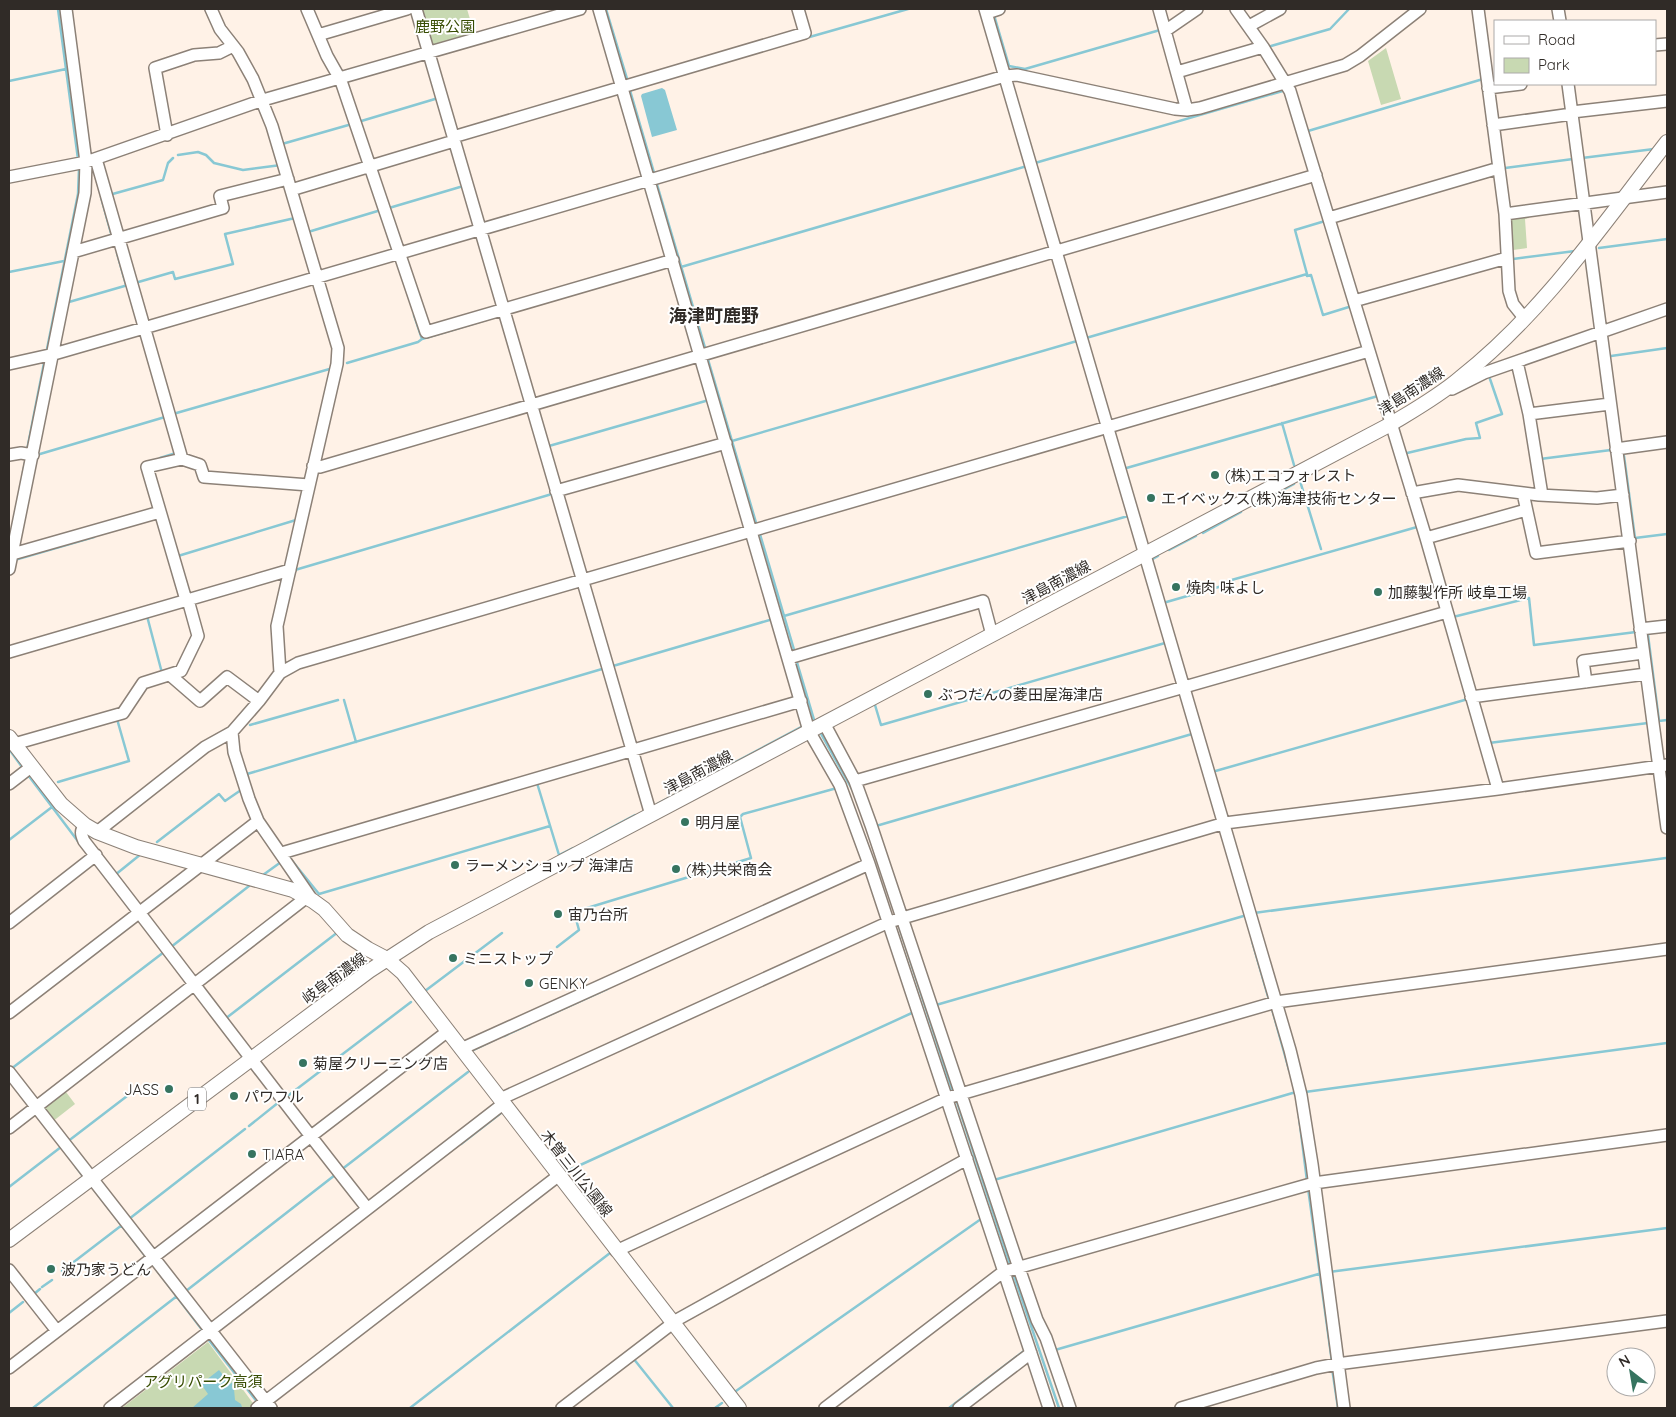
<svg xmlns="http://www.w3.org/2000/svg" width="1676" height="1417" viewBox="0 0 1676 1417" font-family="Quicksand,'Noto Sans JP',sans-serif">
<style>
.green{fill:#c8d9b2}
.water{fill:#88c8d4}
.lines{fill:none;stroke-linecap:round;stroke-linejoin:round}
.stream{stroke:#88c8d4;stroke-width:2.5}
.minor-casing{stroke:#8c8177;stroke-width:14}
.major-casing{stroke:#8c8177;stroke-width:16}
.minor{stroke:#fff;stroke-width:11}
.major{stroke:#fff;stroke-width:14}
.poi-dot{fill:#367460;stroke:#fff;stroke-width:2}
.labels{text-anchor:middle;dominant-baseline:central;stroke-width:4;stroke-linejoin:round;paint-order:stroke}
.shield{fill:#fff;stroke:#6e6b68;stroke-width:1}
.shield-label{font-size:14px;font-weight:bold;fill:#302b27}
.park-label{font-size:15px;fill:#384d03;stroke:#fff}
.street-label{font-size:15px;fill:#302b27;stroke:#fff}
.poi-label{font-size:15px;fill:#302b27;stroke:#fff;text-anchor:start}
.quarter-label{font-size:18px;font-weight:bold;fill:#302b27;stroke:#fff}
</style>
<rect width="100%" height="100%" fill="#fff2e7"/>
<!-- green -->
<path class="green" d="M420,9H467L475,36L432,49Z
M1386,48L1401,99L1381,105L1368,61Z
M1528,213L1529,218L1525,219L1527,248L1513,250L1510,216Z
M63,1088L75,1104L52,1122L40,1106Z
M208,1342L255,1406L252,1408H122Z"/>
<!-- water -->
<path class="water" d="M662,88L665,90L677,130L652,137L641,96L642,94Z
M219,1370L234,1389L235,1400L241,1404L242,1407L192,1408L208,1394L201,1384Z"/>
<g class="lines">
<!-- stream -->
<path class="stream" d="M58,9L78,159
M606,9L628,82
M994,15L1009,66L1025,69L1160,30
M806,38L908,9
M1271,46L1330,29L1349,9
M9,81L66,69
M629,87L655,176
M358,122L435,99
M1307,130L1308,131L1483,79
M282,144L352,124
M178,155L198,152L206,155L214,163L243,170L281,165
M1582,158L1654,149
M1035,163L1286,90
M1505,168L1573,159
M656,181L706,351
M109,195L163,180L168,163L173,158
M102,197H101L112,237
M389,208L460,187
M308,232L381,210
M1599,248L1667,239
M117,253L126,285
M1513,259L1575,251
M681,267L1027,166
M9,272L64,261
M1307,274L1295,230L1325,221
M135,283L173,272L175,279L233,264L225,234L295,218L296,221
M69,302L128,285
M414,315L422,339L486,320
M1086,338L1307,274V276L1311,275L1323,315L1352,306
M47,349L78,194L79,169
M707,356L757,526
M1611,356L1667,348
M347,363L418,342L422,339
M173,414L333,368
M1282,423L1294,465
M732,441L1077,341
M549,446L709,400
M27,450L44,363
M40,454L165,417
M1403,454L1466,439L1480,438L1476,423L1502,414L1490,379
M1624,456L1635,538L1667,534
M160,458L176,453
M1540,459L1611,450
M1123,469L1378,396
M23,472L26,458
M1300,481L1321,549
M1253,506L1294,484
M759,531L795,653
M1203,533L1241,512
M1169,550L1196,536
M178,556L296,520
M18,559L94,537
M1151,560L1158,556
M295,568V570L552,494
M1163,603L1229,584L1228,581L1417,527
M147,616L162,673
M784,616L1128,516V514
M1453,617L1529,598L1534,645L1636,632
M1648,635L1659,721L1667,720
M796,659L815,723
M613,666L773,619
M344,700L356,742
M875,705L881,725L1165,643
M250,725L338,700
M820,732L853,791
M1489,743L1648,723
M9,749L22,767
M1212,772L1468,699
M28,775L80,844
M248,777L247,774L602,669
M58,782L129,761L117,719
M540,783H537L559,855L573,848
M657,804L803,726
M876,826L1192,734
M590,839L635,815
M9,840L52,807
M157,842L219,794L225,801L241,790
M289,857L319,894L550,826
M115,875L141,854
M263,875L281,862
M1254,913L1666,858
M898,923L953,1092
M1252,941L1269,1000
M171,947L249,886
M557,947L579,930L574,912L751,858L740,817L743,814L837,788
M425,991L502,933
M936,1005L1247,915
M1272,1009L1289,1070
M543,1018L607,989
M225,1019L338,932
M504,1036L530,1024
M471,1051L496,1039
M11,1069L164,952
M1305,1092L1667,1043
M285,1098L411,1002
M956,1099L1011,1267
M1299,1117L1307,1181
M249,1126L279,1102
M67,1142L131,1093
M461,1144L501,1113
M76,1167L82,1175
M341,1170L468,1072
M565,1172L914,1012
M994,1180L1296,1092
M9,1187L61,1147
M92,1187L146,1257
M1308,1188L1332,1362
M129,1219L245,1129
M152,1264L203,1331
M62,1271L122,1225
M1329,1272L1667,1228
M1013,1273L1059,1408
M42,1287L52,1280
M186,1291L335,1175
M34,1294L40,1289
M9,1313L23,1302
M208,1339L258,1403
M1055,1350L1322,1273
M633,1358L673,1408
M1332,1368L1338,1408
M231,1385L239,1378
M736,1391L981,1219
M33,1408L177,1296
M410,1408L610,1253
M715,1408L722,1403
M949,1408L1024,1351"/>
<defs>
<path id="minor" d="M211,9L220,29L238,52L253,79L272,126L338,348L337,364L277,626L280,673
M307,9L327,56L340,79
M416,9L651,815
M599,9L809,731L840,785L869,864L1049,1408
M985,9L1290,1050L1301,1095L1312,1164L1344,1408
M1159,9L1187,110
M1236,9L1263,47L1290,91L1426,538L1498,789
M1478,9L1505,214L1509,291L1513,304L1525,319
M1558,9L1560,21
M987,13L999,9
M1249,26L1280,9
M1165,31L1197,9
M318,35L407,9
M1655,45L1667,44
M1177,72L1263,47
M340,78L426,332L673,260
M1568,84L1667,828
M1488,88L1521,84
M1572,112L1667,101
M1493,125L1572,114
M167,135L155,68L194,55L219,53L233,46
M453,137L805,33L798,9
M96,159L182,459L147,467L186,600
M9,177L86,162L263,100L580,9
M291,190L454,141
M1505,214L1667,192
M1329,218L1499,168
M73,252L223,208L220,196L288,179
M1354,301L1507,258
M1517,362L1529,414L1610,404
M9,364L54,354L144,328L1005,76L1017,75L1175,109L1187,110L1200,108L1345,65L1360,56L1420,9
M1452,389L1484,373L1667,309
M1529,414L1542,495
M1616,449L1667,442
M9,455L21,453L33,455
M182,459L200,465L204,477L309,485
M313,466L320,467L1316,175
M556,491L726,443
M1412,493L1458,485L1539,495L1597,498L1623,495
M1523,493L1536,553L1630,541
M1426,538L1526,510
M9,555L160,512
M9,569L85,193L86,162L66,9
M1640,629L1667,626
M9,652L290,570
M789,658L983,601L992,635
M170,675L200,701L227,677L259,701
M1586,682L1583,661L1643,653
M1471,697L1646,674
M824,723L855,781L871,825L1019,1268L1037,1320L1046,1338L1070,1408
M232,732L234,752L249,799L258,821L313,901
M14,744L123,713L143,683L181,671L198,636L188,600
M855,781L1447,612
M9,784L31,767
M85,825C80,831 81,834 84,841C179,963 271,1087 367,1208
M97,832L205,747L232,732L259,701L280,673L298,663L1369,351
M282,855L285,852L801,701
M9,923L96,855
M9,1013L258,821
M461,1049L869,864
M9,1072L271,1408
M500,1099L889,922L1225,823L1498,789L1667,765
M9,1128L307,897
M616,1251L947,1098L1276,1002L1667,949
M9,1270L57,1331
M673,1322L967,1159
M9,1368L448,1031
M110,1408L503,1104
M257,1408L558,1176
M562,1408L673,1323
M825,1408L1003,1272L1314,1183L1667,1135
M959,1408L1031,1353
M1181,1408L1316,1368L1337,1364L1667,1321"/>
<path id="major" d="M9,737L61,804L85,825L97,832L136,847L293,890L313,901L324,909L347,935L368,949L387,959L403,973L739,1408
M9,1240L369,971L429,932L1391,424C1414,410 1439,396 1460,378C1543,313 1603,224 1667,142"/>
</defs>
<!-- minor casing -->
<use href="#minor" class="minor-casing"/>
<!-- major casing -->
<use href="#major" class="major-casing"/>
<!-- minor -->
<use href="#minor" class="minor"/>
<!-- major -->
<use href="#major" class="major"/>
</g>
<!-- markers -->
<g class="poi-dot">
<circle cx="1215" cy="475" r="5"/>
<circle cx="1151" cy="498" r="5"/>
<circle cx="1176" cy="587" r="5"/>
<circle cx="1378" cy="592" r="5"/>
<circle cx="928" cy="694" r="5"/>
<circle cx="685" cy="822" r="5"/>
<circle cx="455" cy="865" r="5"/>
<circle cx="676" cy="869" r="5"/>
<circle cx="558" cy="914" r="5"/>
<circle cx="453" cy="958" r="5"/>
<circle cx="529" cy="983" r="5"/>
<circle cx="303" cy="1063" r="5"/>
<circle cx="169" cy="1089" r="5"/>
<circle cx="234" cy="1096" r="5"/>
<circle cx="252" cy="1154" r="5"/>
<circle cx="51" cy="1269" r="5"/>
</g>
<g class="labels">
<!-- shield labels -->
<rect class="shield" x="188" y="1087.5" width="18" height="23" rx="4"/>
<g class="shield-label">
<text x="197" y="1099">1</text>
</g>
<!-- park labels -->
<g class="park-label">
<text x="445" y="26">鹿野公園</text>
<text x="203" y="1381">アグリパーク高須</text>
</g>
<!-- street labels -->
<g class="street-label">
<text transform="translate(1411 391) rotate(-33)">津島南濃線</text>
<text transform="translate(1056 582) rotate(-28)">津島南濃線</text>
<text transform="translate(698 772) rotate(-28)">津島南濃線</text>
<text transform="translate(334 978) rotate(-36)">岐阜南濃線</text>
<text transform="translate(577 1173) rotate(52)">木曽三川公園線</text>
</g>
<!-- poi labels -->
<g class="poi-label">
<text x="1225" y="475">(株)エコフォレスト</text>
<text x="1161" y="498">エイベックス(株)海津技術センター</text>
<text x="1186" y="587">焼肉 味よし</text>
<text x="1388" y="592">加藤製作所 岐阜工場</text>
<text x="938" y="694">ぶつだんの菱田屋海津店</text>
<text x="695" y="822">明月屋</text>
<text x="465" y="865">ラーメンショップ 海津店</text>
<text x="686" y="869">(株)共栄商会</text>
<text x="568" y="914">宙乃台所</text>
<text x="463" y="958">ミニストップ</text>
<text x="539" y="983">GENKY</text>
<text x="313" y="1063">菊屋クリーニング店</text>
<text x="159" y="1089" text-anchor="end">JASS</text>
<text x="244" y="1096">パワフル</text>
<text x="262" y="1154">TIARA</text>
<text x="61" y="1269">波乃家うどん</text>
</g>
<!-- quarter labels -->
<g class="quarter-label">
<text x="714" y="315">海津町鹿野</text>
</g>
</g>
<!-- border -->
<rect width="1676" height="1417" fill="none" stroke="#302b27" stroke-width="20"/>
<!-- legend -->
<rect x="1494" y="20" width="162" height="65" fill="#ffffff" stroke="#acaaa9"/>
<rect x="1504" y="36" width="25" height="8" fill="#ffffff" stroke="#acaaa9"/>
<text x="1538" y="45" font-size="15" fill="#302b27">Road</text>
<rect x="1504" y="58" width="25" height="15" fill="#c8d9b2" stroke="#acaaa9"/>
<text x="1538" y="70" font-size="15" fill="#302b27">Park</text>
<!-- north arrow -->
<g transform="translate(1631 1372) rotate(329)"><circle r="24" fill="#ffffff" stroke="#acaaa9"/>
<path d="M0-4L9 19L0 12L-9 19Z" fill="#367460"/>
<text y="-8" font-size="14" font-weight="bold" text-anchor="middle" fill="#302b27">N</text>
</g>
</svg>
